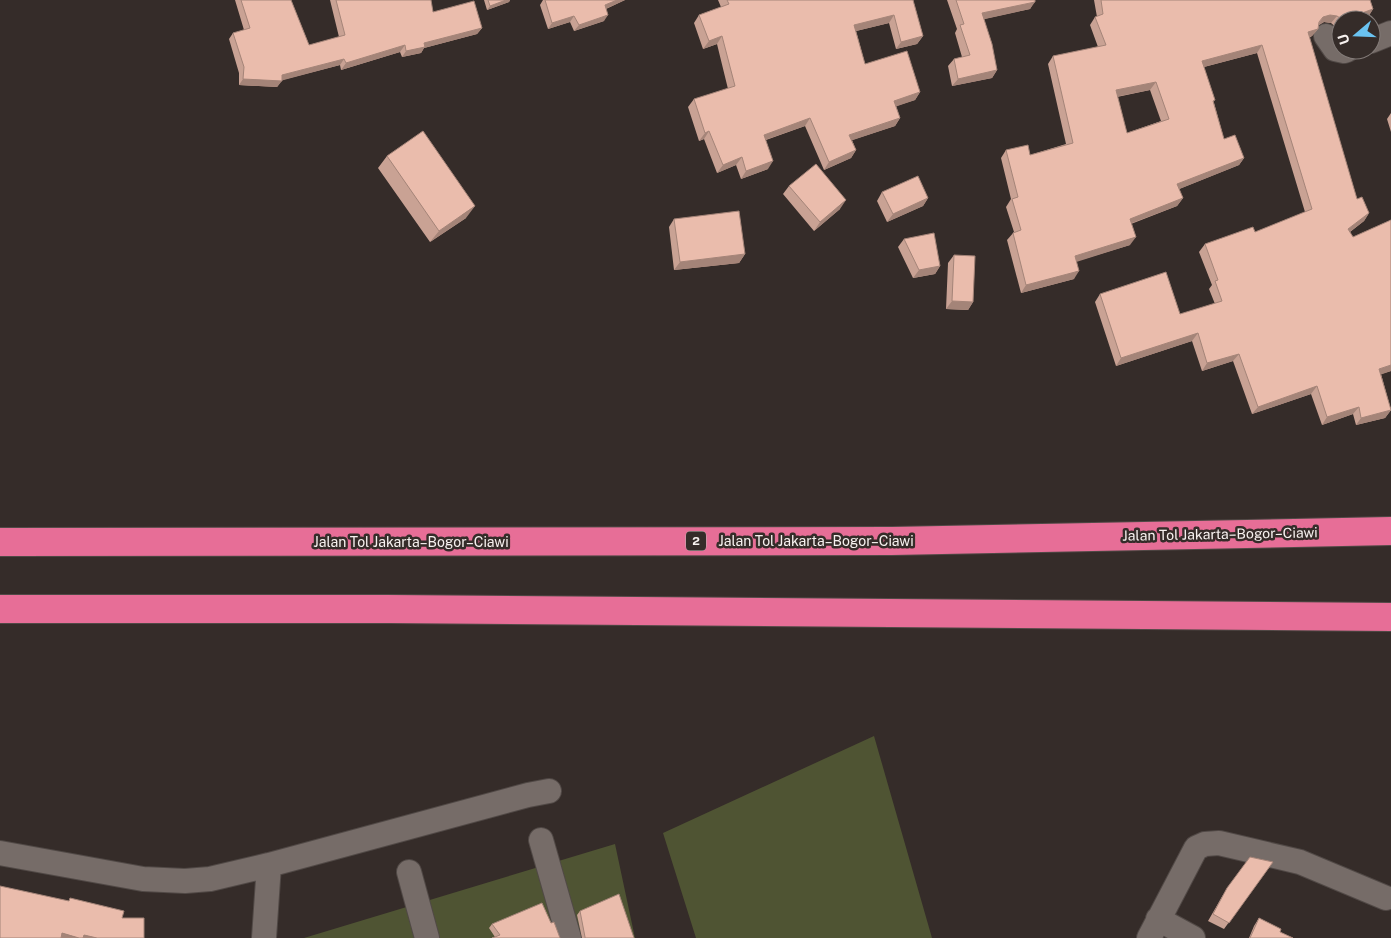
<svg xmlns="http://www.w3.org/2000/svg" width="1391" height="938" viewBox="0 0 1391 938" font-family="'Public Sans',sans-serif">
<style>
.green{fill:#4f5433}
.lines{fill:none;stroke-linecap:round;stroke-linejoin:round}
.minor-casing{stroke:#514946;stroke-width:26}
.motorway-casing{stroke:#514946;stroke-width:30}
.minor{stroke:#766c68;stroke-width:24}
.motorway{stroke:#e76e97;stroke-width:28}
.wall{fill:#c9a294;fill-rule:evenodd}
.shaded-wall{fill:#a48478}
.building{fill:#eabcac;stroke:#a48478;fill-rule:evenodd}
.labels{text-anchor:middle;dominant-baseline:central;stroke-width:5;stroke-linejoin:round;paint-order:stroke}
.shield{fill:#352c29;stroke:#bdb6b4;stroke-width:1}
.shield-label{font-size:12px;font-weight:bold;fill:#f7f1ef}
.street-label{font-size:14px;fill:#f7f1ef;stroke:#352c29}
</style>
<rect width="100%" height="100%" fill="#352c29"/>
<!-- green -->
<path class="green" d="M874,736L932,938H696L663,833Z
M615,844L635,938H304Z"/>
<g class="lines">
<defs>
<path id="minor" d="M1326,36L1335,49L1344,51L1347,50
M1371,41L1391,33
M541,840L569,938
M0,853L143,879L185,881L210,879L269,865L528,795L549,791
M409,872L427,938
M1158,919L1193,938
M264,938L269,865
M1149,938L1196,848L1205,844L1219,843L1300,862L1386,898"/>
<path id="motorway" d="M0,542L892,541L1391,531
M0,609H389L1391,617"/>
</defs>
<!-- minor casing -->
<use href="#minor" class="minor-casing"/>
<!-- motorway casing -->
<use href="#motorway" class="motorway-casing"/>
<!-- minor -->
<use href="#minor" class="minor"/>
<!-- motorway -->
<use href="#motorway" class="motorway"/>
</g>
<!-- wall -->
<path class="wall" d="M235,0H291L309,45L339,37L330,0H430L433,12L482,28L477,34L424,48L421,53L402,57L400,52L341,70L340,65L282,80L277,87L239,85V73L229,39L233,33L244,30Z
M484,0H510L509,2L487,10Z
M543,0H625L606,9L604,21L574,31L570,22L548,29L540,5Z
M718,0H913L923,36L917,44L896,49L889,23L856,31L865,64L920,92L915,100L896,106L900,118L895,126L852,140L856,150L851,158L824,170L805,126L766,140L768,169L741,179L736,165L717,173L704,139L699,141L688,107L694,99L728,89L717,44L703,49L694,23L699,15L721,7Z
M947,0H1035L1030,9L984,19L997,70L992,78L952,86L948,66L954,59L962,57L955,33L957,29Z
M1094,0H1370L1373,9L1368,17L1360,20H1341V27L1337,28L1331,23L1324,22L1319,25L1318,29L1312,36L1309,38L1357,199L1369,213L1364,221L1350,232L1353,237L1391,220V371L1381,374L1391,410L1385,418L1356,425L1353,414L1322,425L1311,394L1252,414L1233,361L1202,371L1192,341L1116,366L1095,302L1100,294L1180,314L1215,304L1209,289L1212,285L1199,252L1205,244L1255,232L1305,212L1257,53L1204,67L1224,139L1244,158L1239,165L1179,189L1183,198L1177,206L1131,224L1130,245L1077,261L1074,279L1021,293L1007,240L1014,232L1006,207L1011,199L1001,158L1006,150L1030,155L1066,144L1048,64L1053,56L1098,47L1090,25L1095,17H1097ZM1150,90L1161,121L1127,133L1117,97Z
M1391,113V132L1387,119Z
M387,156L466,218L430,242L378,168Z
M789,186L840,209L814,231L783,194Z
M882,192L928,198L923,206L887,222L877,201Z
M674,219L745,254L739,263L674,270L669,227Z
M904,239L940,266L935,274L913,278L898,247Z
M954,255L973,302L968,310L946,309L948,263Z
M1250,857L1273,862L1224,929L1208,921L1223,895Z
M580,911L634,938H582L577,915Z
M1259,918L1280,932L1293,938H1249L1254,926Z
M551,923L495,937L489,928L492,924Z"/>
<!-- shaded-wall -->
<path class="shaded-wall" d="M506,0H510L509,2L487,10L490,6Z
M617,0H625L601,11L605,5Z
M1035,2L1030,9L976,21L982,13Z
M1373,9L1368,17L1360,20H1343Z
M608,15L604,21L574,31L579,25Z
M894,15L889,23L848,33L854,25Z
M1330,15L1337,16L1331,23L1324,22L1318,25L1323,17Z
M574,16L570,22L548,29L552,23Z
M1341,22V27L1337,28Z
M482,28L477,34L424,48L421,53L402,57L406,51L424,43Z
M1318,29L1312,36L1302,40L1308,32Z
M722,36L717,44L703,49L709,41Z
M923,36L917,44L896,49L901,42Z
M405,45L400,52L341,70L346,63Z
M1262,45L1257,53L1196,69L1202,61Z
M344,59L340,65L280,81H282L277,87L239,85L243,79L282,75Z
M997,70L992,78L952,86L958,79Z
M1156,82L1150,90L1110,98L1116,90Z
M920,92L915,100L889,109L894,101Z
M810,118L805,126L759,142L764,135Z
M900,118L895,126L844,143L849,135Z
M709,131L704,139L699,141L705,133Z
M856,150L851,158L824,170L829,162Z
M742,157L736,165L717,173L723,165Z
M1244,158L1239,165L1172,192L1177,184Z
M773,161L768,169L741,179L746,171Z
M928,198L923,206L887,222L893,214Z
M1183,198L1177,206L1124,226L1130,219Z
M846,200L840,209L814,231L820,222Z
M475,206L466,218L430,242L439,231Z
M1369,213L1364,221L1343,237L1348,229Z
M1136,237L1130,245L1070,264L1075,256Z
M745,254L739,263L674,270L680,262Z
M940,266L935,274L913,278L919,270Z
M1079,271L1074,279L1021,293L1026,285Z
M952,301L973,302L968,310L946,309Z
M1198,333L1192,341L1116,366L1121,358Z
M1239,354L1233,361L1202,371L1207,363Z
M1391,365V371L1374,377L1379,369Z
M1317,386L1311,394L1252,414L1258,407Z
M1359,407L1353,414L1322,425L1327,417Z
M1391,410L1385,418L1356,425L1361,418Z
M62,933L79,938H59Z
M84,935L97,938H82Z"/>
<!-- building -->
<path class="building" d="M241,0H291L309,45L345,35L336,0H431L433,12L474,1L482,28L424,43L425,47L406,51L405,45L346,63L344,59L282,75V81L243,79L244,67L233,33L250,28Z
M488,0H506L490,6Z
M545,0H617L605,5L608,15L579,25L574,16L552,23Z
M727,0H913L923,36L901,42L894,15L854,25L865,64L907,51L920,92L894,101L900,118L849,135L856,150L829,162L810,118L764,135L773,161L746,171L742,157L723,165L709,131L705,133L694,99L735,86L722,36L709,41L699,15L729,4Z
M956,0H1035V2L982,13L992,44L997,70L958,79L954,59L970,55L960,25L964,24Z
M1101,0H1370L1373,9L1343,20L1337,16L1330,15L1323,17L1319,22L1318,29L1308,32L1357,199L1362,197L1369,213L1348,229L1353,237L1391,220V365L1379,369L1391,410L1361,418L1359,407L1327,417L1317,386L1258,407L1239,354L1207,363L1198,333L1121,358L1100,294L1166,272L1180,314L1222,301L1215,281L1218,280L1205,244L1253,227L1255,232L1312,209L1262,45L1202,61L1215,100L1213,101L1224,139L1235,135L1244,158L1177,184L1183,198L1130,219L1136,237L1075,256L1079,271L1026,285L1013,233L1021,230L1012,199L1018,197L1006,150L1028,145L1030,155L1073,143L1053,56L1106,45L1095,17L1103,14ZM1156,82L1169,119L1127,133L1116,90Z
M423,131L475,206L439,231L387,156Z
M816,164L846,200L820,222L789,186Z
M918,176L928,198L893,214L882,192Z
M739,211L745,254L680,262L674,219Z
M934,233L940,266L919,270L904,239Z
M954,255L975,256L973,302L952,301Z
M1250,857L1273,862L1229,923L1213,914L1227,888Z
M0,886L69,901L70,898L124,911L122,918H144V938H97L84,935L83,938H79L62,933L61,938H0Z
M619,894L634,938H585V937L580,911Z
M542,903L551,923L554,922L560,938H492L500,935L492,924Z
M1259,918L1281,929L1280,932L1293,938H1250Z"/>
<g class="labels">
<!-- shield labels -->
<rect class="shield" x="686" y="531.5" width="20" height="19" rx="4"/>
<g class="shield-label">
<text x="696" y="541">2</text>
</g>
<!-- street labels -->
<g class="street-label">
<text transform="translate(1220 534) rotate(-1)">Jalan Tol Jakarta–Bogor–Ciawi</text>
<text x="816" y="541">Jalan Tol Jakarta–Bogor–Ciawi</text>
<text x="411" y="542">Jalan Tol Jakarta–Bogor–Ciawi</text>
</g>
</g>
<!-- north arrow -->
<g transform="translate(1356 35) rotate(251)"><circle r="24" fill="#352c29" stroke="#837b78"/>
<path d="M0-4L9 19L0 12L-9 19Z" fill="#6ac3f1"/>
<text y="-8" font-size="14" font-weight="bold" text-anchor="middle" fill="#f7f1ef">U</text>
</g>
</svg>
